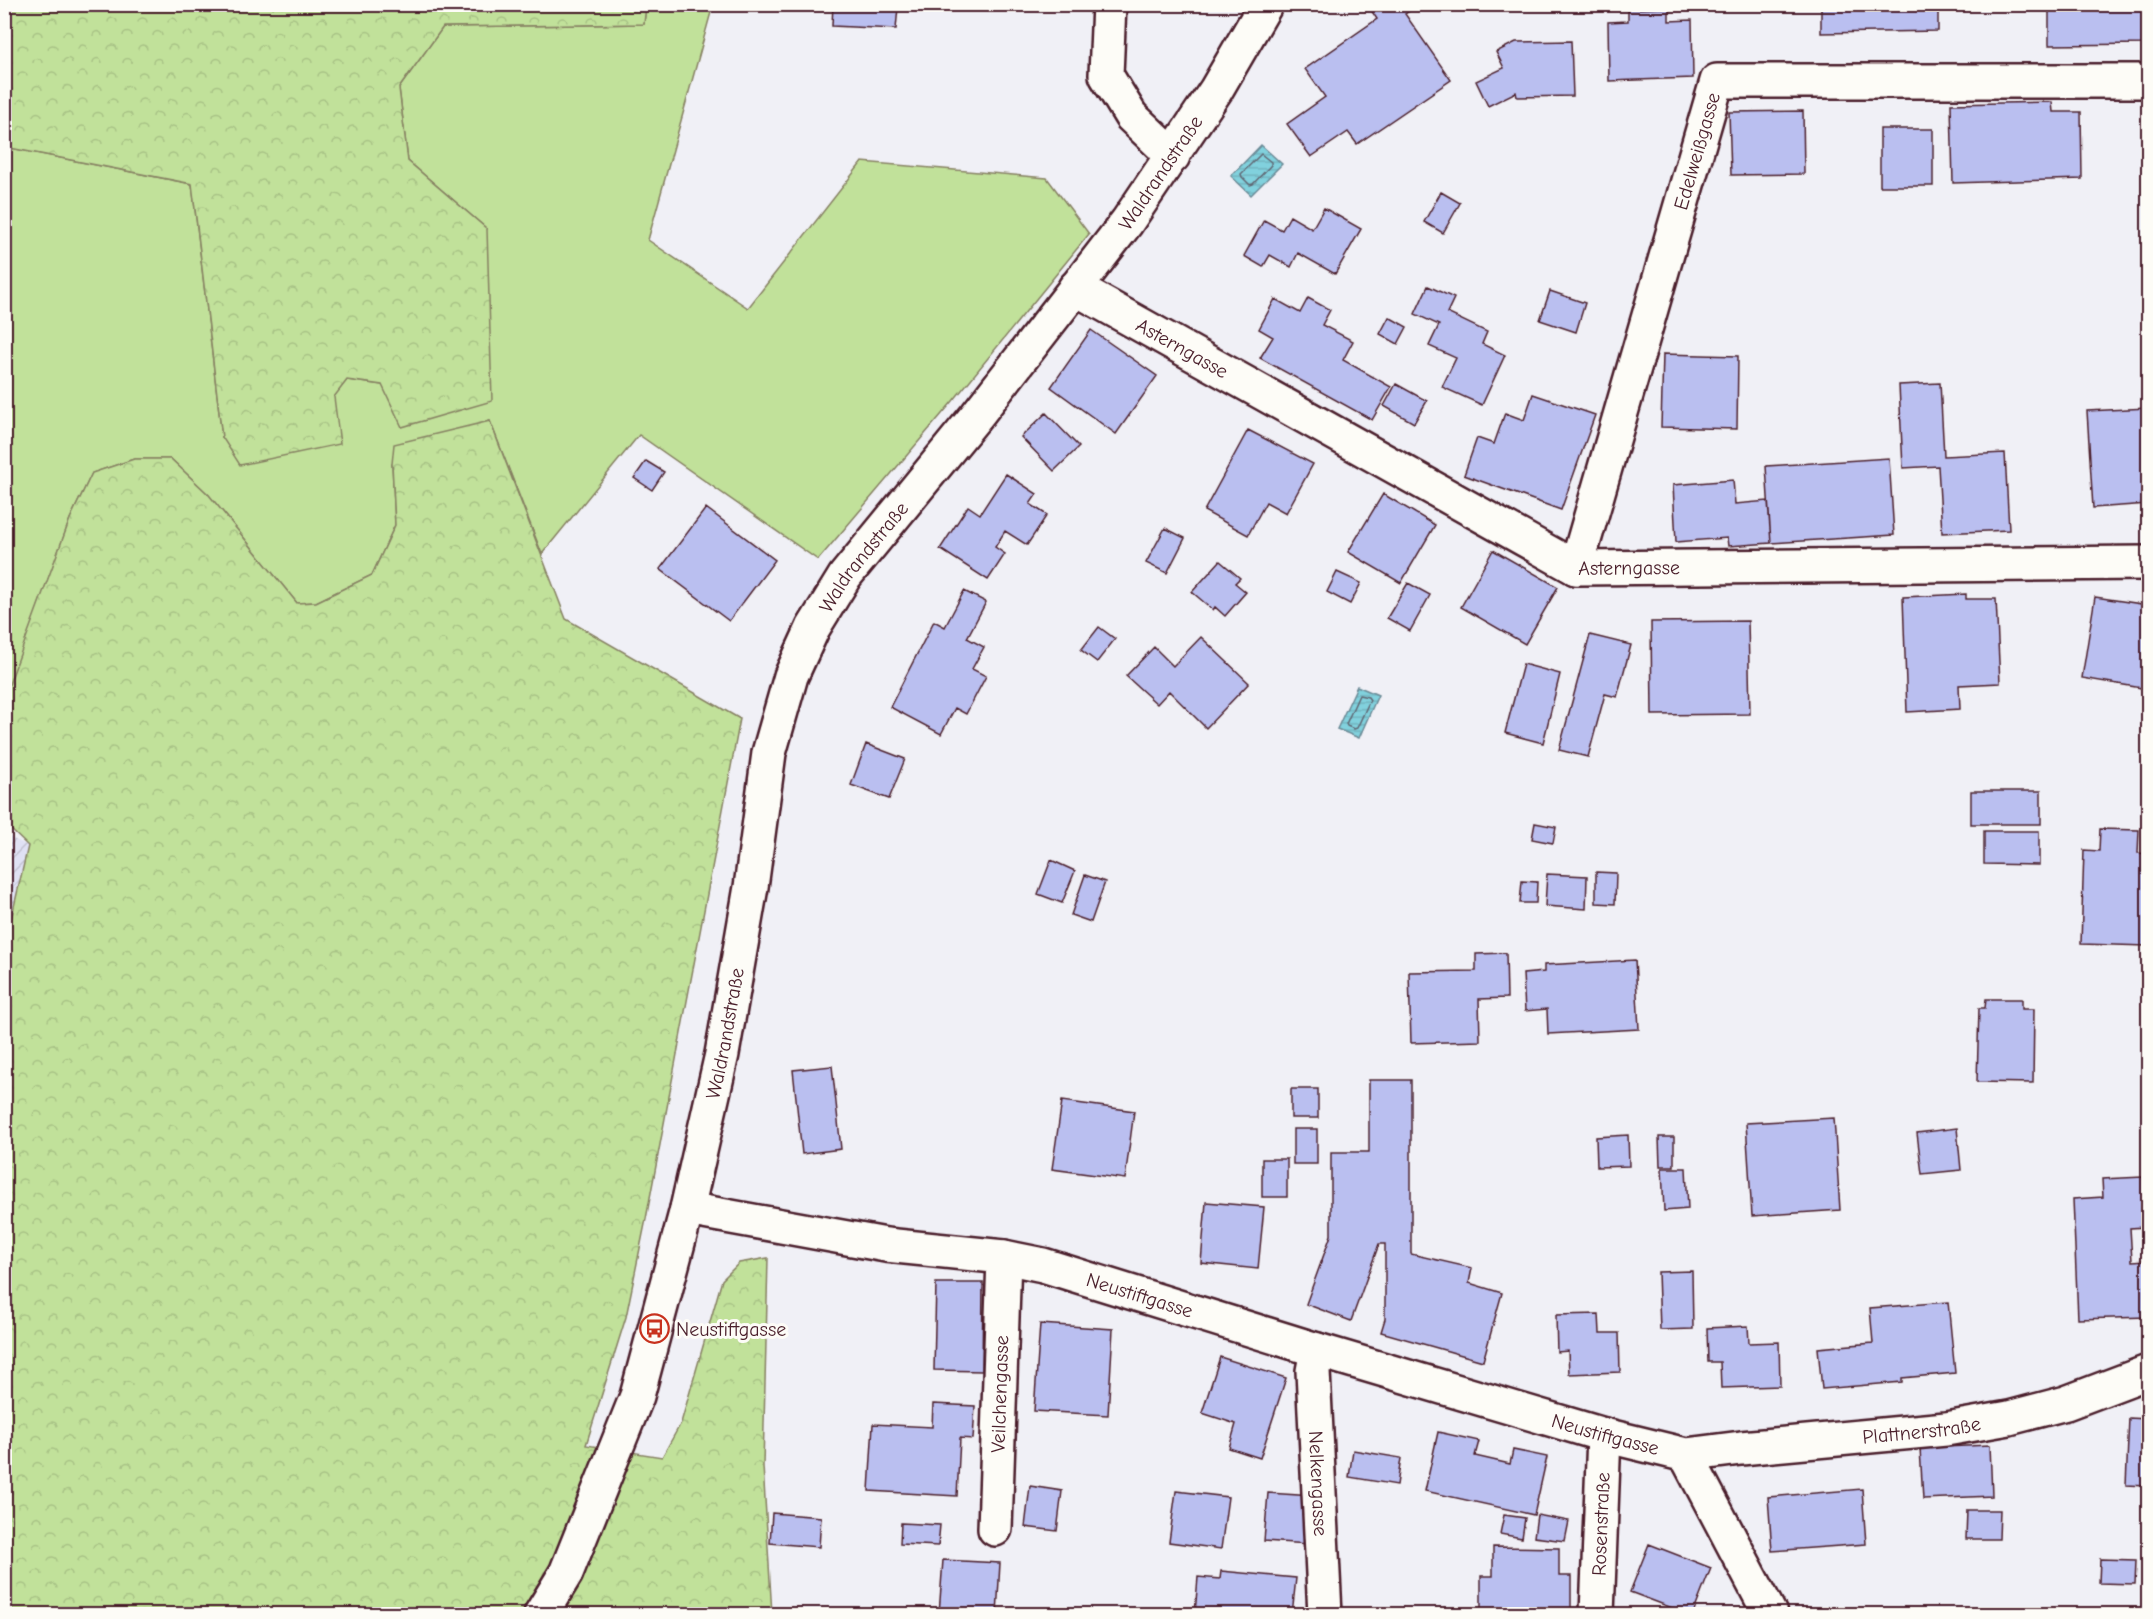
<svg xmlns="http://www.w3.org/2000/svg" width="2153" height="1619" viewBox="0 0 2153 1619" font-family="'Comic Neue',sans-serif">
<style>
.industrial{fill:url(#industrial-furrows)}
.grass{fill:#c1e19a;stroke:#868062;stroke-width:1.5}
.forest{fill:url(#forest-crowns);stroke:#868062;stroke-width:1.5}
.water{fill:url(#water-rules);stroke:#6b8a96;stroke-width:1.5}
.lines{fill:none;stroke-linecap:round;stroke-linejoin:round}
.shore{stroke:#606672;stroke-width:1.5}
.building{fill:#babff0;stroke:#4a1f2b;stroke-width:1.5}
.minor-casing{stroke:#4a1f2b;stroke-width:38}
.minor{stroke:#fdfcf7;stroke-width:33}
.labels{text-anchor:middle;dominant-baseline:central;stroke-width:6;stroke-linejoin:round;paint-order:stroke}
.street-label{font-size:20px;fill:#4a1f2b;stroke:#fdfcf7}
.poi-label{font-size:20px;fill:#4a1f2b;stroke:#fdfcf7;text-anchor:start}
</style>
<defs>
<pattern id="industrial-furrows" width="10" height="10" patternUnits="userSpaceOnUse" patternTransform="scale(1.5)"><rect width="10" height="10" fill="#e0e1f4"/><path d="M-1 1l2-2M0 10L10 0M9 11l2-2" fill="none" stroke="#c2c1d1"/></pattern>
<pattern id="forest-crowns" width="20" height="18" patternUnits="userSpaceOnUse" patternTransform="scale(1.5)"><rect width="20" height="18" fill="#c1e19a"/><path d="M2 6a3 3 0 1 1 6 0M12 15a3 3 0 1 1 6 0" fill="none" stroke="#a7c185"/></pattern>
<pattern id="water-rules" width="6" height="5" patternUnits="userSpaceOnUse" patternTransform="scale(1.5)"><rect width="6" height="5" fill="#81d1dd"/><path d="M0 2.5h6" fill="none" stroke="#71b3be"/></pattern>
</defs>
<rect width="100%" height="100%" fill="#f0f0f6"/>
<filter id="ink" filterUnits="userSpaceOnUse"><feTurbulence type="fractalNoise" baseFrequency=".0167" numOctaves="2"/><feDisplacementMap in="SourceGraphic" scale="12" xChannelSelector="R" yChannelSelector="G"/><feConvolveMatrix kernelMatrix="1 2 1 2 8 2 1 2 1" color-interpolation-filters="sRGB"/></filter>
<g filter="url(#ink)">
<!-- industrial -->
<path class="industrial" d="M5,835L28,846L5,947Z"/>
<!-- grass -->
<path class="grass" d="M646,5H713L648,240L748,308L862,162L1047,178L1089,234L953,401L818,560L639,435L542,554L490,421L392,464L395,525L372,575L316,602L297,603L209,495L171,459H134L92,473L70,519L5,698V147L192,184L222,437L334,396L347,380L382,385L487,229L408,161L399,88L443,27L644,24Z"/>
<!-- forest -->
<path class="forest" d="M4,5L5,4L646,5L644,24L443,27L399,88L408,161L487,229L492,401L402,427L382,385L347,380L334,397L340,444L240,465L222,437L192,184L5,147Z
M490,421L566,619L740,719L646,1219L626,1317L586,1445L662,1457L681,1423L722,1280L739,1263L768,1258L763,1466L772,1614H5L4,950L28,846L5,824L4,698L70,519L92,473L134,459H171L209,495L297,603L316,602L372,575L395,525L392,464L394,444Z"/>
<!-- water -->
<path class="water" d="M1261,145L1282,164L1251,195L1231,176Z
M1357,686L1378,695L1359,738L1337,729Z"/>
<g class="lines">
<!-- shore -->
<path class="shore" d="M1261,154L1271,162V165L1253,184L1250,185L1242,177L1241,174Z
M1359,695L1368,697L1370,700L1357,728L1354,729L1347,726L1346,724Z"/>
</g>
<!-- building -->
<path class="building" d="M833,4L898,7L896,29L832,26Z
M1367,4H1419L1405,14L1451,80L1357,144L1348,132L1311,157L1287,124L1325,97L1305,69L1377,19Z
M1821,4H1938V31L1821,33Z
M2049,4H2148V44L2049,45Z
M1669,8V21L1692,20L1693,78L1609,81L1608,22L1628,21V9Z
M1571,41L1573,96L1517,97L1516,92L1488,106L1476,81L1504,68L1496,52L1516,42Z
M2052,102L2053,112H2081L2082,179L1953,183L1951,104Z
M2146,105H2148V158H2146Z
M1803,111L1804,174L1731,175L1729,112Z
M1880,129H1933V186H1880Z
M1441,192L1460,203L1443,233L1424,222Z
M1324,208L1361,229L1335,274L1298,253L1291,267L1270,255L1263,267L1244,256L1264,220L1282,230L1290,216L1312,229Z
M1428,286L1454,298L1447,313L1487,332L1482,344L1505,355L1482,405L1442,387L1456,358L1429,346L1439,325L1415,314Z
M1550,291L1585,303L1576,332L1540,320Z
M1308,298L1330,310L1322,325L1353,341L1343,360L1391,387L1372,420L1260,358L1273,337L1259,329L1275,299L1300,313Z
M1389,317L1407,327L1398,344L1380,334Z
M1091,330L1157,376L1116,434L1051,387Z
M1663,354L1738,356L1737,429L1661,427Z
M1940,383L1944,456L2005,453L2009,530L1942,533L1938,466L1903,468L1899,385Z
M1396,384L1427,401L1414,423L1384,406Z
M1533,394L1595,415L1561,510L1464,475L1477,438L1494,444L1505,413L1524,420Z
M2148,408V504L2093,508L2087,411Z
M1046,413L1079,447L1054,471L1021,437Z
M1248,430L1313,464L1286,513L1266,502L1248,535L1204,511Z
M1889,458L1894,535L1771,543L1766,466Z
M646,461L664,472L652,490L634,478Z
M1006,474L1037,494L1030,504L1047,515L1027,545L1005,531L995,547L1005,554L988,580L940,549L968,506L980,514Z
M1733,480L1735,504L1768,501L1771,543L1728,546L1727,538L1676,542L1673,485Z
M1383,494L1435,525L1401,583L1348,552Z
M706,508L775,560L729,621L660,569Z
M1165,528L1185,538L1167,573L1146,563Z
M1493,550L1558,587L1525,644L1461,607Z
M1220,561L1240,578L1235,583L1246,592L1225,616L1215,607L1213,610L1192,592Z
M1337,572L1361,583L1350,604L1327,592Z
M1408,583L1430,595L1410,631L1387,618Z
M964,591L986,602L967,638L984,647L972,669L986,676L966,714L955,708L941,734L890,707L934,621L945,627Z
M1966,594V599H1996L2000,683L1959,685L1960,709L1907,712L1903,597Z
M2095,597L2148,605V689L2082,678Z
M1748,621L1750,714L1652,715L1651,622Z
M1099,627L1115,639L1097,662L1081,650Z
M1590,635L1631,645L1617,697L1605,694L1588,757L1559,750Z
M1201,637L1249,683L1206,728L1169,691L1157,704L1126,676L1154,647L1173,666Z
M1523,664L1560,674L1543,743L1505,733Z
M866,744L905,759L889,799L851,785Z
M1971,791H2041V824H1971Z
M1535,823L1556,827L1553,843L1532,839Z
M2100,829L2139,830L2138,853L2148,854V946L2081,944L2084,850L2099,851Z
M1984,831H2039V865L1984,864Z
M1051,860L1075,871L1062,903L1038,894Z
M1596,872L1616,873L1615,904L1596,903Z
M1547,874L1587,876L1586,909L1545,906Z
M1085,875L1105,882L1091,922L1071,915Z
M1522,881L1537,882L1536,903H1520Z
M1506,953L1507,998L1479,999L1480,1041L1411,1043L1409,972L1476,971V954Z
M1635,960L1639,1029L1548,1034L1547,1009L1525,1011L1523,974L1544,972V965Z
M1986,999H2022V1009H2034L2033,1083L1977,1082L1979,1008H1985Z
M832,1066L841,1149L802,1154L793,1070Z
M1369,1080H1411V1254L1472,1268L1469,1283L1502,1293L1483,1361L1381,1332L1385,1319V1244H1379L1351,1321L1306,1304L1331,1235V1152H1369Z
M1291,1089H1318V1118H1291Z
M1062,1101L1134,1111L1125,1179L1052,1169Z
M1834,1118L1840,1210L1752,1216L1746,1123Z
M1957,1128L1961,1170L1922,1174L1917,1133Z
M1293,1129H1317V1164H1293Z
M1628,1135L1629,1166L1597,1167L1596,1137Z
M1659,1137H1674V1166H1660Z
M2144,1140H2148V1173H2145Z
M1262,1159H1287V1197H1262Z
M1662,1168H1686L1688,1209L1664,1211Z
M2143,1177L2145,1227L2130,1228L2132,1261L2148,1260V1317L2078,1319L2073,1199L2103,1197L2102,1179Z
M1206,1202L1264,1207L1258,1269L1201,1263Z
M1692,1271L1693,1329L1660,1330L1658,1272Z
M936,1283H983L982,1371L934,1370Z
M1948,1302L1955,1373L1902,1378V1382L1822,1389L1818,1348L1873,1343L1870,1308Z
M1599,1314L1600,1333H1619L1620,1372L1569,1374L1568,1351L1557,1352L1556,1315Z
M1040,1324L1113,1329L1108,1415L1034,1411Z
M1748,1326L1749,1343L1779,1342L1780,1386L1721,1388L1720,1362H1708L1707,1328Z
M1220,1357L1286,1378L1260,1458L1229,1448L1236,1424L1202,1413Z
M933,1404L975,1406L973,1439L960,1438L957,1496L869,1491L873,1424L932,1427Z
M2129,1418L2148,1419V1486L2126,1485Z
M1438,1432L1479,1441L1475,1456L1510,1464L1513,1450L1547,1457L1534,1515L1425,1491Z
M1990,1445L1992,1496L1923,1499L1920,1448Z
M1353,1450L1401,1458L1397,1485L1349,1477Z
M1030,1486L1062,1491L1057,1531L1025,1527Z
M1862,1489L1866,1544L1772,1551L1768,1497Z
M1176,1491L1228,1497L1221,1549L1169,1542Z
M1268,1493L1313,1496L1309,1544L1264,1541Z
M1967,1510H2000L1999,1539H1966Z
M772,1513L821,1517L819,1547L770,1543Z
M1504,1515L1525,1518L1522,1538L1500,1534Z
M1537,1515L1569,1521L1565,1541L1534,1537Z
M901,1523L940,1525L938,1546L900,1544Z
M1649,1544L1711,1568L1693,1614H1688L1630,1592Z
M1493,1547L1559,1548V1576H1571V1614H1481V1576H1493Z
M2100,1559L2136,1560L2135,1584L2099,1583Z
M943,1560L1000,1563L997,1614H939Z
M1221,1571L1296,1578L1292,1614H1195L1198,1577L1220,1579Z"/>
<g class="lines">
<defs>
<g id="minor">
<path d="M1109,4L1106,75L1131,116L1173,156"/>
<path id="s1" d="M1075,288L1576,568L2148,563"/>
<path id="s2" d="M1576,568L1717,81H2148"/>
<path id="s3" d="M687,1209L886,1245L1004,1257L1043,1265L1317,1350L1604,1435L1686,1455L1741,1448L1946,1429L2009,1418L2066,1403L2148,1372"/>
<path id="s4" d="M1317,1350L1313,1371L1325,1614"/>
<path d="M1686,1455L1770,1614"/>
<path id="s5" d="M995,1529L1004,1257"/>
<path id="s6" d="M541,1614L566,1573L637,1396L687,1209L722,1054L751,887L769,753L791,676L813,628L845,576L977,415L1127,222L1216,90L1266,4"/>
<path id="s7" d="M1597,1614L1604,1435"/>
</g>
</defs>
<!-- minor casing -->
<use href="#minor" class="minor-casing"/>
<!-- minor -->
<use href="#minor" class="minor"/>
</g>
</g>
<!-- icons -->
<defs>
<symbol id="bus-ring" viewBox="-11 -11 22 22"><circle r="9.5" fill="#fdfcf7" stroke="#c8321e" stroke-width="1.5"/><path d="M-5-6H5V4H4V6H2V4H-2V6H-4V4H-5ZM-3.5-4V0h7V-4ZM-3.5 1.2v1.5H-2V1.2ZM2 1.2v1.5H3.5V1.2Z" fill="#c8321e"/></symbol>
</defs>
<g fill-rule="evenodd">
<use href="#bus-ring" x="638" y="1312" width="33" height="33"/>
</g>
<g class="labels">
<!-- street labels -->
<g class="street-label">
<text stroke="none"><textPath href="#s2" startOffset="434">Edelweißgasse</textPath></text>
<text stroke="none"><textPath href="#s6" startOffset="1602">Waldrandstraße</textPath></text>
<text stroke="none"><textPath href="#s1" startOffset="123">Asterngasse</textPath></text>
<text stroke="none"><textPath href="#s6" startOffset="1116">Waldrandstraße</textPath></text>
<text stroke="none"><textPath href="#s1" startOffset="627">Asterngasse</textPath></text>
<text stroke="none"><textPath href="#s6" startOffset="612">Waldrandstraße</textPath></text>
<text stroke="none"><textPath href="#s3" startOffset="462">Neustiftgasse</textPath></text>
<text stroke="none"><textPath href="#s5" startOffset="135">Veilchengasse</textPath></text>
<text stroke="none"><textPath href="#s3" startOffset="1268">Plattnerstraße</textPath></text>
<text stroke="none"><textPath href="#s3" startOffset="948">Neustiftgasse</textPath></text>
<text stroke="none"><textPath href="#s4" startOffset="134">Nelkengasse</textPath></text>
<text stroke="none"><textPath href="#s7" startOffset="90">Rosenstraße</textPath></text>
</g>
<!-- poi labels -->
<g class="poi-label">
<text x="676" y="1329">Neustiftgasse</text>
</g>
</g>
<!-- margin -->
<rect width="2153" height="1619" fill="none" stroke="#fdfcf7" stroke-width="24"/>
<rect x="12" y="12" width="2129" height="1595" fill="none" stroke="#4a1f2b" stroke-width="2" filter="url(#ink)"/>
</svg>
